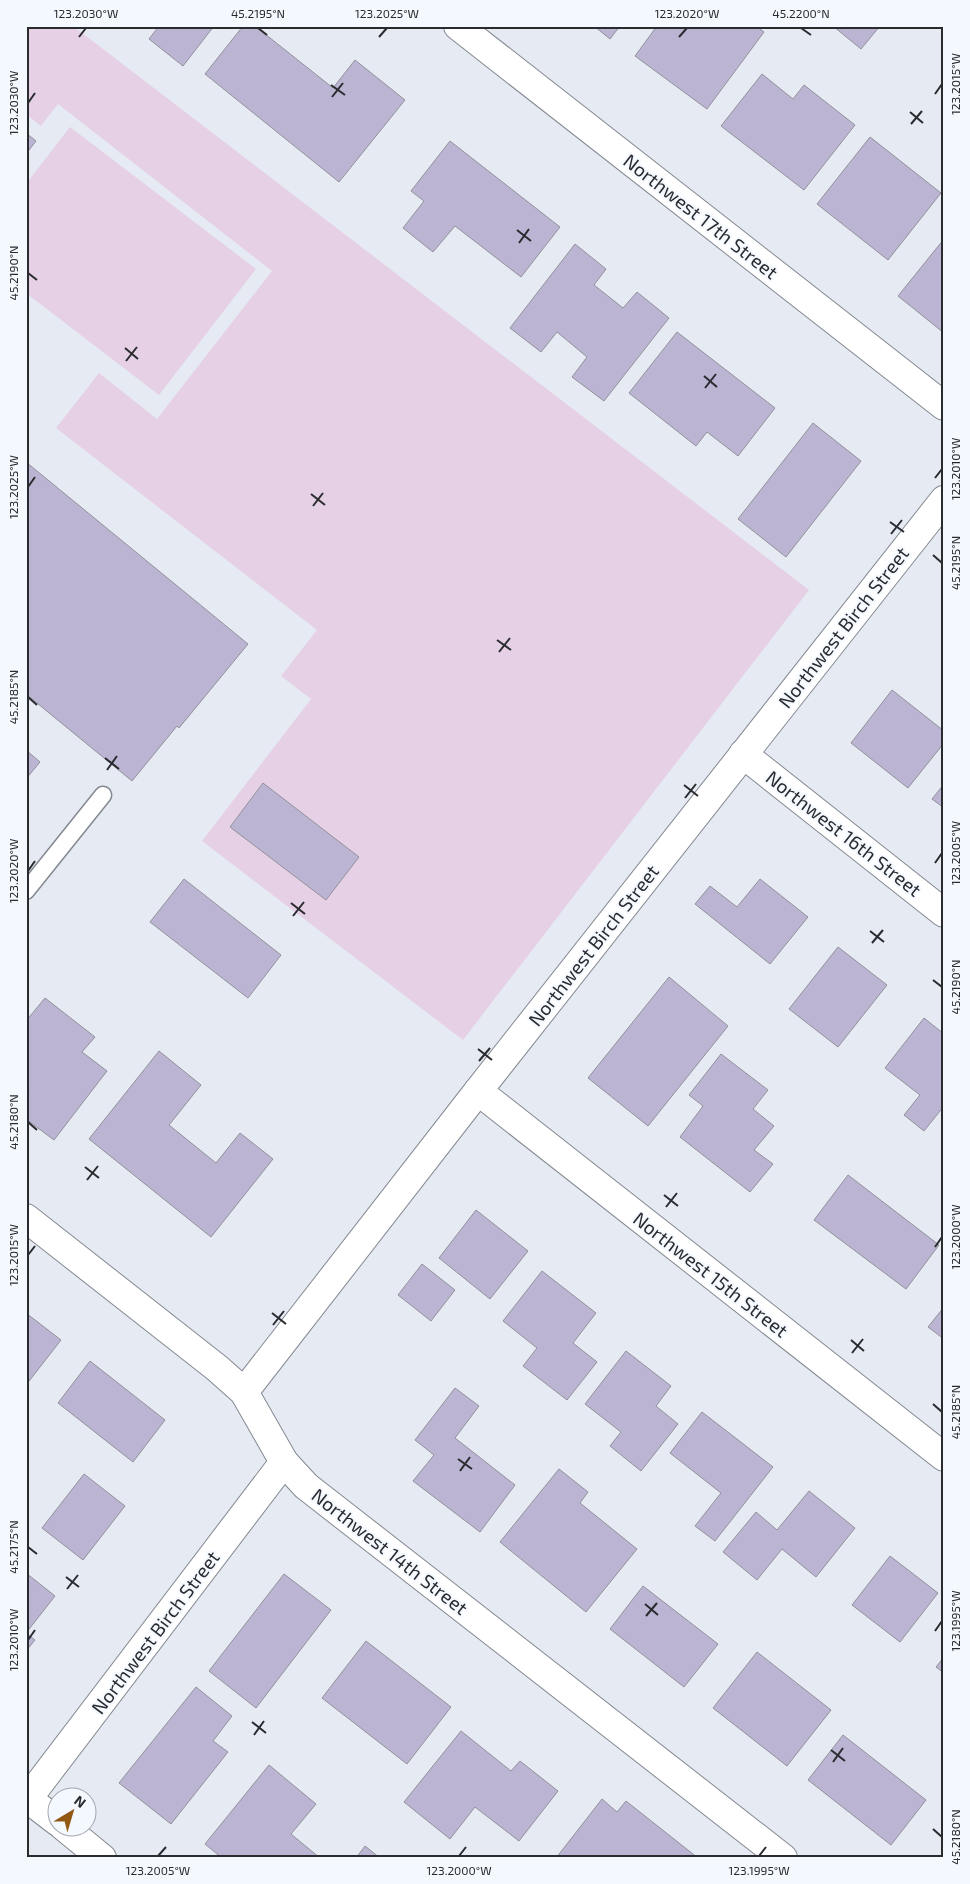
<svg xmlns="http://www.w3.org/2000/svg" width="970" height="1884" viewBox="0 0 970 1884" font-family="'Exo 2',sans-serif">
	<rect width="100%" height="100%" fill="#e5eaf3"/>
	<!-- green -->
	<g fill="#e6d0e5">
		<path d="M 26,26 L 73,26 L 809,590 L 463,1040 L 202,841 L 311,699 L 281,676 L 317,630 L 56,428 L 99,373 L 157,419 L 272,271 L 58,104 L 41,126 L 26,114 Z"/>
		<path d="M 70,127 L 256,269 L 159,395 L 26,293 L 26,184 Z"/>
	</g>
	<!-- building -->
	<g fill="#bbb5d3" stroke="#92919a">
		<path d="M 159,26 L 214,26 L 183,66 L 149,39 Z"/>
		<path d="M 243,26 L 255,26 L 333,88 L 355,60 L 405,100 L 339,182 L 205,74 Z"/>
		<path d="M 594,26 L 620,26 L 610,39 Z"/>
		<path d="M 657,26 L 756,26 L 764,32 L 707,109 L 635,56 Z"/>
		<path d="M 833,26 L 880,26 L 861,49 Z"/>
		<path d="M 762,74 L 793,99 L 804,85 L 855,125 L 804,190 L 721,126 Z"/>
		<path d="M 26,133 L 36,141 L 26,154 Z"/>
		<path d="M 870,137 L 941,193 L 888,260 L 817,204 Z"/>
		<path d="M 450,141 L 560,227 L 521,277 L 455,226 L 433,252 L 403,228 L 424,201 L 411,191 Z"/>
		<path d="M 944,239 L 944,333 L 898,296 Z"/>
		<path d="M 575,244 L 606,269 L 594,285 L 623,308 L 637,292 L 669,318 L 604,401 L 572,377 L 587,357 L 557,332 L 541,352 L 510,328 Z"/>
		<path d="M 677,332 L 775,408 L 738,456 L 707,432 L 696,446 L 629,393 Z"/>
		<path d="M 813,423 L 861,461 L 786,557 L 738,519 Z"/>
		<path d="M 26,462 L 248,644 L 179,728 L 177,726 L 132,781 L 26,694 Z"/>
		<path d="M 892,690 L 944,731 L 944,743 L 908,788 L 851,743 Z"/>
		<path d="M 26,750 L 40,762 L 26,779 Z"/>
		<path d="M 263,783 L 359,857 L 326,900 L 230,827 Z"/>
		<path d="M 944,784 L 944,808 L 932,799 Z"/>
		<path d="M 184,879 L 281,955 L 248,998 L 150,922 Z"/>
		<path d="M 760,879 L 808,917 L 770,964 L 695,904 L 710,886 L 737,907 Z"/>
		<path d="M 838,947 L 887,985 L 838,1047 L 789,1009 Z"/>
		<path d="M 669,977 L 728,1026 L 648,1126 L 588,1078 Z"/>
		<path d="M 45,998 L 95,1037 L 82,1052 L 107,1071 L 54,1140 L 26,1119 L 26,1100 L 29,1095 L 26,1093 L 26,1021 Z"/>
		<path d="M 924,1018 L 944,1034 L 944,1106 L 924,1131 L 904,1115 L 920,1095 L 885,1068 Z"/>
		<path d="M 159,1051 L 201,1085 L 169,1125 L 216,1163 L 240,1133 L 273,1159 L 211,1237 L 89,1139 Z"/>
		<path d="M 721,1054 L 768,1090 L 753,1109 L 774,1126 L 754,1150 L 773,1164 L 750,1192 L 680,1137 L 703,1106 L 689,1095 Z"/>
		<path d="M 848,1175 L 939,1245 L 906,1289 L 814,1220 Z"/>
		<path d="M 476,1210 L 528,1251 L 490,1299 L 439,1258 Z"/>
		<path d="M 422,1264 L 455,1290 L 431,1321 L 398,1295 Z"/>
		<path d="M 542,1271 L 596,1313 L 573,1343 L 597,1362 L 567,1400 L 523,1366 L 537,1348 L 503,1321 Z"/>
		<path d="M 944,1307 L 944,1339 L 928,1327 Z"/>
		<path d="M 26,1313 L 61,1340 L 26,1385 Z"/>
		<path d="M 626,1351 L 671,1386 L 656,1406 L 678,1424 L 641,1471 L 610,1446 L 621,1432 L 585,1404 Z"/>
		<path d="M 90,1361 L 165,1420 L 133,1462 L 58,1403 Z"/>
		<path d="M 455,1388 L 479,1406 L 455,1438 L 515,1485 L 480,1532 L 413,1481 L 434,1455 L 415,1440 Z"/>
		<path d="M 702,1412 L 773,1467 L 715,1541 L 695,1526 L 721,1493 L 670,1453 Z"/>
		<path d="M 559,1469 L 588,1492 L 580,1503 L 637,1549 L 586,1612 L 500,1542 Z"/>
		<path d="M 84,1474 L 125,1506 L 83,1560 L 42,1528 Z"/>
		<path d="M 809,1491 L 855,1528 L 816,1577 L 782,1549 L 757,1580 L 723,1552 L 756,1512 L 777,1530 Z"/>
		<path d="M 890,1556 L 938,1593 L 900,1642 L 852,1605 Z"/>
		<path d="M 26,1573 L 55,1596 L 26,1633 L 35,1640 L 26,1651 Z"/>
		<path d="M 284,1574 L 331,1610 L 256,1708 L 209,1671 Z"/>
		<path d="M 643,1586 L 718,1644 L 684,1687 L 610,1629 Z"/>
		<path d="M 366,1641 L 451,1707 L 407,1764 L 322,1698 Z"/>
		<path d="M 757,1652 L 831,1710 L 787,1766 L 713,1708 Z"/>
		<path d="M 944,1657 L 944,1673 L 936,1667 Z"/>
		<path d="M 196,1687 L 232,1716 L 213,1741 L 228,1752 L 171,1824 L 119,1783 Z"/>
		<path d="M 461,1731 L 511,1771 L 520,1761 L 558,1791 L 519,1841 L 475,1807 L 450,1839 L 404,1802 Z"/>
		<path d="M 843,1735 L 926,1800 L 891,1845 L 808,1780 Z"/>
		<path d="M 269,1765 L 316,1804 L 291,1834 L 320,1858 L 222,1858 L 205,1844 Z"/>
		<path d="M 602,1799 L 617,1812 L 626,1801 L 698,1858 L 556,1858 Z"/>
		<path d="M 365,1846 L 380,1858 L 356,1858 Z"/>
	</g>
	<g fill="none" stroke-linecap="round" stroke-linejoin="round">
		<!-- lane casing -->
		<g stroke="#848991" stroke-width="19">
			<path id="lane" d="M 26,891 L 103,795"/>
		</g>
		<!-- street casing -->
		<g stroke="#848991" stroke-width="30">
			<g id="street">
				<path d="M 458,26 L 944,406"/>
				<path d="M 743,754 L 944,913"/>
				<path d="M 478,1091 L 944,1457"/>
				<path d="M 26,1218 L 217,1368 L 244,1392 L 284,1462 L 306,1486 L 783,1858"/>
				<path d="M 244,1392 L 478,1091 L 944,500"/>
				<path d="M 28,1799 L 58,1822"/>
				<path d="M 26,1801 L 284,1462"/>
				<path d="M 63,1826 L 102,1858"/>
			</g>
		</g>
		<!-- lane -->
		<use href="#lane" stroke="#fff" stroke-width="16"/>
		<!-- street -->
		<use href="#street" stroke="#fff" stroke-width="28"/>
	</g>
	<!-- ticks -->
	<path fill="none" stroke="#292b2f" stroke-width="2" d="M 258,28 L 267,35M 801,28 L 811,35M 79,37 L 86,28M 379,37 L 387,28M 679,37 L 687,28M 331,85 L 345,95M 935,94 L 942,84M 332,97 L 343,83M 28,103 L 35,93M 910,112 L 923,123M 911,124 L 922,111M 517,230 L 531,241M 519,243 L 529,229M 28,273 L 37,280M 125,348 L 138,359M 126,361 L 137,347M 704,376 L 717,387M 705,388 L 716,374M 935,478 L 942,469M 28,487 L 35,477M 311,494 L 325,505M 313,506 L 323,493M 890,522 L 904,532M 891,534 L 902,520M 933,555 L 942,563M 497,640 L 511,650M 499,652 L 510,638M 28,697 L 37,705M 105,758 L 119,769M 107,770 L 117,756M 684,785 L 698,796M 685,798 L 696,784M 935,863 L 942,853M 28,871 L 35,861M 291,903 L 305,914M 293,916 L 304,902M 870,931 L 884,942M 872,943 L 883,930M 933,980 L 942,987M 478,1049 L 492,1060M 479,1061 L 490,1048M 28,1122 L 37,1130M 85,1167 L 99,1178M 87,1180 L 98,1166M 664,1195 L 678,1206M 666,1207 L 677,1193M 935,1247 L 942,1237M 28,1255 L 35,1246M 272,1313 L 286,1324M 273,1325 L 284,1311M 851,1340 L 864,1351M 852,1353 L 863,1339M 933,1404 L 942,1412M 458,1459 L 472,1469M 460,1471 L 470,1457M 28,1547 L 37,1554M 66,1577 L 79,1587M 67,1589 L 78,1575M 645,1604 L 658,1615M 646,1616 L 657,1603M 935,1631 L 942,1621M 28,1640 L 35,1630M 252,1722 L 266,1733M 254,1735 L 264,1721M 831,1750 L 845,1761M 833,1762 L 843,1748M 933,1829 L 942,1837M 158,1856 L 166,1847M 459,1856 L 466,1847M 759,1856 L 766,1847"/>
	<g text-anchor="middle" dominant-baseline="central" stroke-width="4" stroke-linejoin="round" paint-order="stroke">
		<!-- street labels -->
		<g font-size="19" fill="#292b2f" stroke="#f4f8ff">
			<text transform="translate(701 216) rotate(38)">Northwest 17th Street</text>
			<text transform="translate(843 627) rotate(-52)">Northwest Birch Street</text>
			<text transform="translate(844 833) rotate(38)">Northwest 16th Street</text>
			<text transform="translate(593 945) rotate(-52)">Northwest Birch Street</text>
			<text transform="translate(711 1274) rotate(38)">Northwest 15th Street</text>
			<text transform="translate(390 1551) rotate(38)">Northwest 14th Street</text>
			<text transform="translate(155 1632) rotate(-53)">Northwest Birch Street</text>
		</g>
	</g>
	<!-- border -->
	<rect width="970" height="1884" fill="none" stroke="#f4f8ff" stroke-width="55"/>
	<!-- north arrow -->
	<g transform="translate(72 1812) rotate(38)"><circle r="24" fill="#f4f8ff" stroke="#a3a6ac"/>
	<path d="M0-4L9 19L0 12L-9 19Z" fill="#925814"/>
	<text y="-8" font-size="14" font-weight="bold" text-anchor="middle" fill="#292b2f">N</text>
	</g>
	<rect x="28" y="28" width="914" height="1828" fill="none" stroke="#292b2f" stroke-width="2"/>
	<g font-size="12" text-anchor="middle" fill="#292b2f">
		<text x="86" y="18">123.2030°W</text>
		<text x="258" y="18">45.2195°N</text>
		<text x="387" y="18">123.2025°W</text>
		<text x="687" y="18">123.2020°W</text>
		<text x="801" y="18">45.2200°N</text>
		<text transform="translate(956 84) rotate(-90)" y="4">123.2015°W</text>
		<text transform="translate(14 103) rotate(-90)" y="4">123.2030°W</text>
		<text transform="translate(14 273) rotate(-90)" y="4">45.2190°N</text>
		<text transform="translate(956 469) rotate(-90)" y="4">123.2010°W</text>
		<text transform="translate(14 487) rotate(-90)" y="4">123.2025°W</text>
		<text transform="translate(956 563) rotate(-90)" y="4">45.2195°N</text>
		<text transform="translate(14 697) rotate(-90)" y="4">45.2185°N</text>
		<text transform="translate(956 853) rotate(-90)" y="4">123.2005°W</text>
		<text transform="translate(14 871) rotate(-90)" y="4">123.2020°W</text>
		<text transform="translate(956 987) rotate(-90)" y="4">45.2190°N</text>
		<text transform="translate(14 1122) rotate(-90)" y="4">45.2180°N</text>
		<text transform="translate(956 1237) rotate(-90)" y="4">123.2000°W</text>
		<text transform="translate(14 1255) rotate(-90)" y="4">123.2015°W</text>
		<text transform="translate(956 1412) rotate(-90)" y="4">45.2185°N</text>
		<text transform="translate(14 1547) rotate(-90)" y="4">45.2175°N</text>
		<text transform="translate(956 1621) rotate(-90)" y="4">123.1995°W</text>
		<text transform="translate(14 1640) rotate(-90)" y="4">123.2010°W</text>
		<text transform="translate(956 1837) rotate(-90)" y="4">45.2180°N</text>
		<text x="158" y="1875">123.2005°W</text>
		<text x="459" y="1875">123.2000°W</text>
		<text x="759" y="1875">123.1995°W</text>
	</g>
</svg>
